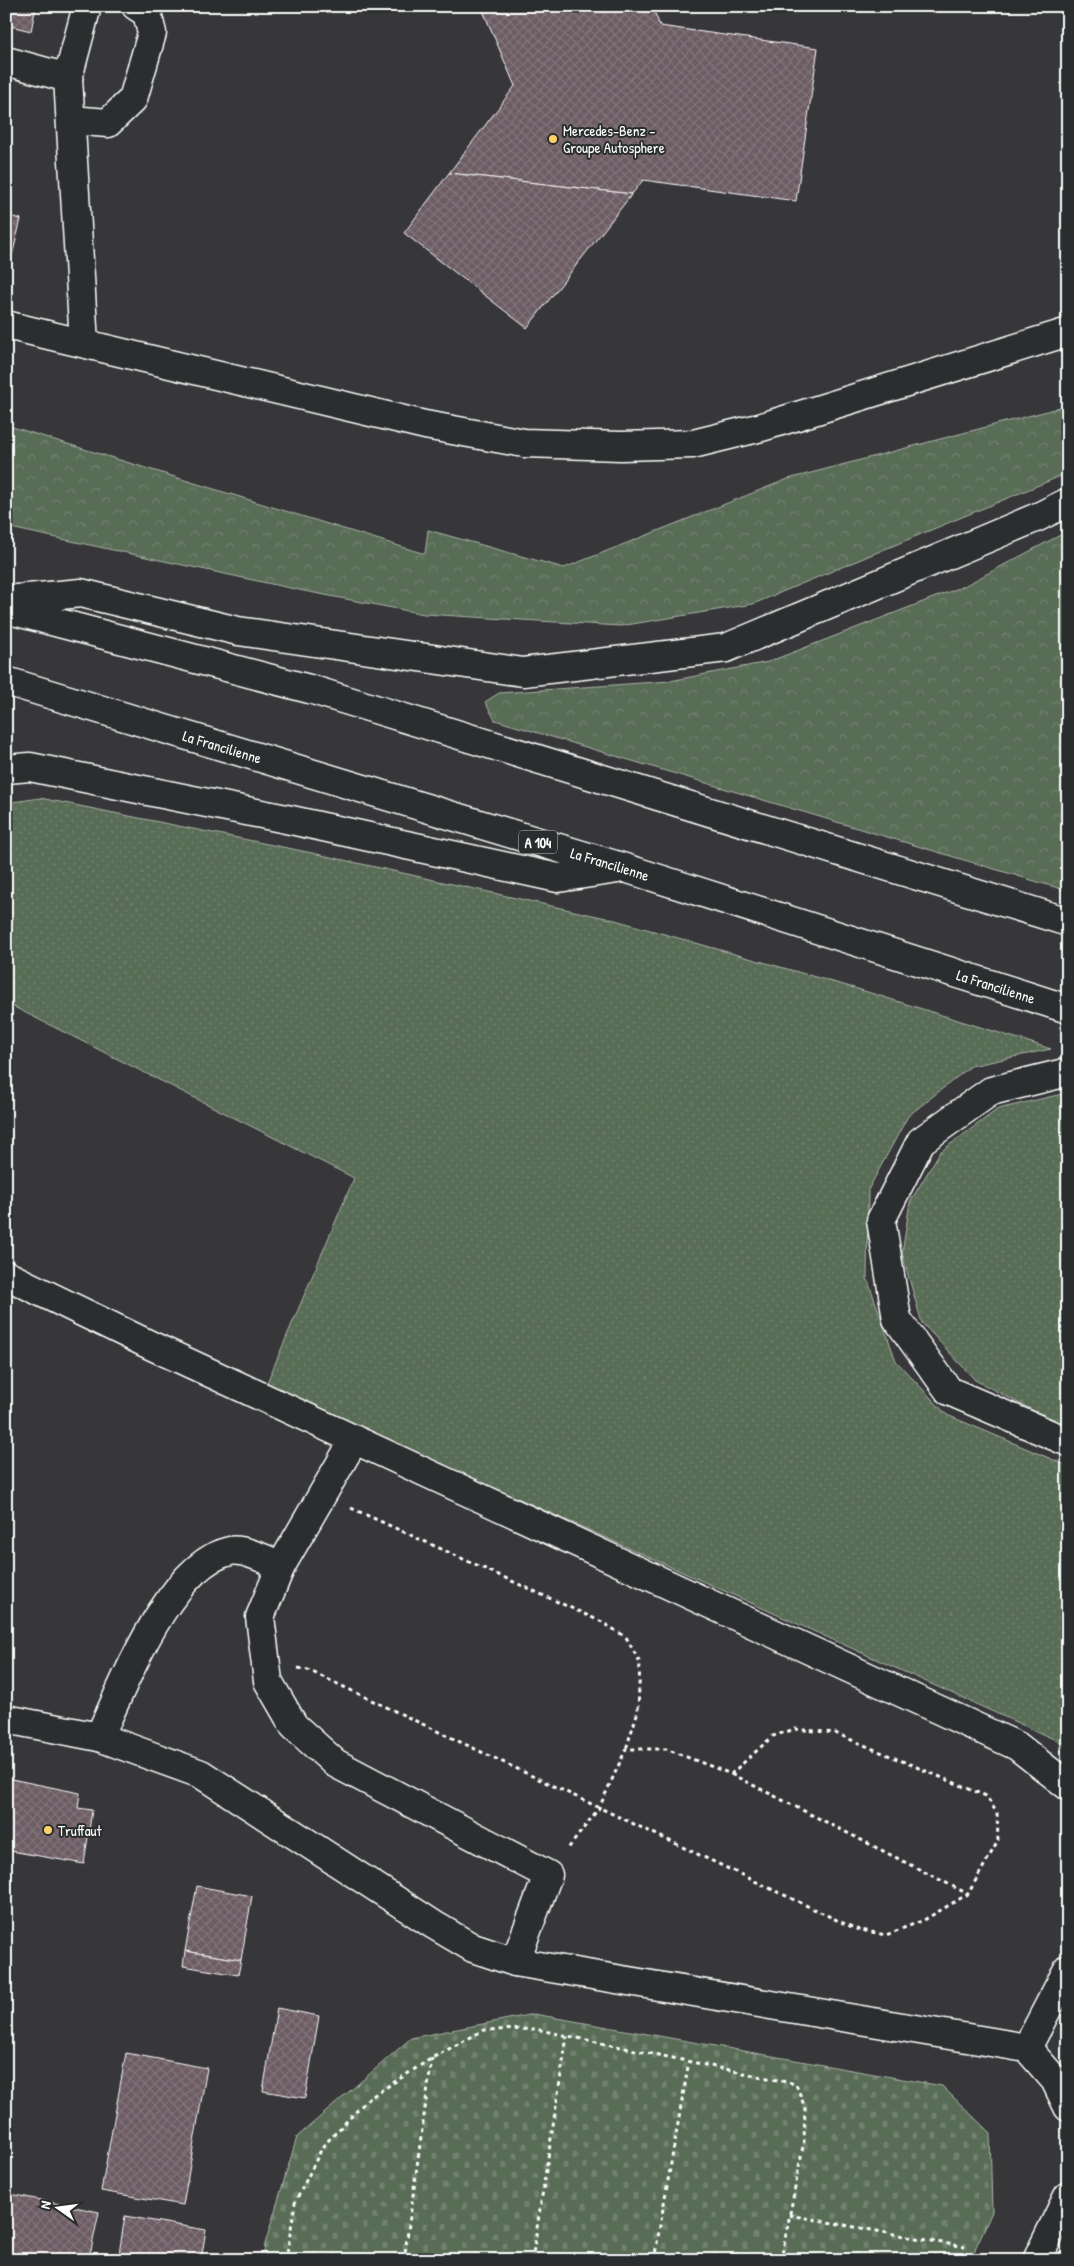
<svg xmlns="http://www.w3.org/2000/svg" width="1074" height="2266" viewBox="0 0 1074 2266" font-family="'Patrick Hand',sans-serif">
	<defs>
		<pattern id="grass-dots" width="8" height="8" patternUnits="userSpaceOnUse" patternTransform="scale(1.25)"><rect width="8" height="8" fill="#596c57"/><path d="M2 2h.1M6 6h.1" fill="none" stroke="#728270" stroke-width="1.8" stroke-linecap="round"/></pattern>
		<pattern id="forest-crowns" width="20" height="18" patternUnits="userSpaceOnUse" patternTransform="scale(1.25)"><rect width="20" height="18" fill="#596c57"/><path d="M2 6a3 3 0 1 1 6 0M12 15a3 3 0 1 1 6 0" fill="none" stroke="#728270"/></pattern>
		<pattern id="cemetery-stones" width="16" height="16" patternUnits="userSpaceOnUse" patternTransform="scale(1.25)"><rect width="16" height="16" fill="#596c57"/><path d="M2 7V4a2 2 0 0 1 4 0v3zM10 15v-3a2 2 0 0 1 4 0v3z" fill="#728270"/></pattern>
		<pattern id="building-cross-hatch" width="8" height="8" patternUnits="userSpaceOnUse" patternTransform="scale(1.25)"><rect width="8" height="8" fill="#6c5b63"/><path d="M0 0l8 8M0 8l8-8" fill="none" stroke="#82747a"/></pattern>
	</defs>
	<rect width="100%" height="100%" fill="#373639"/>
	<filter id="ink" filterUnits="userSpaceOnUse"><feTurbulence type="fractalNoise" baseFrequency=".02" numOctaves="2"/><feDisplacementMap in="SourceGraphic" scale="10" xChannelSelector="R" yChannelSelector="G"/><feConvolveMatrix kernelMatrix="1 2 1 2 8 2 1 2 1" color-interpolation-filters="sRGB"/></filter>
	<g filter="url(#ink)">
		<!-- grass -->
		<g fill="url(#grass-dots)" stroke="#acb6ab">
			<path d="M 40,798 L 312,853 L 615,920 L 861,990 L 1051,1049 L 971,1066 L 908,1116 L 868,1190 L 867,1278 L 896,1361 L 947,1415 L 1068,1466 L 1068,1751 L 1058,1741 L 266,1385 L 354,1178 L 6,1003 L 6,803 Z"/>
			<path d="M 1062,1094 L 1068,1094 L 1068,1425 L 1032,1410 L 975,1380 L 922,1323 L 902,1254 L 910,1202 L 940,1152 L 998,1109 Z"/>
		</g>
		<!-- forest -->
		<g fill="url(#forest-crowns)" stroke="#acb6ab">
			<path d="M 1068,404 L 1068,473 L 753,604 L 620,626 L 424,614 L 304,591 L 6,527 L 6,425 L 425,554 L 428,530 L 564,568 L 788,479 L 1051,410 Z"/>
			<path d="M 1068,531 L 1068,891 L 495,720 L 485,702 L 499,693 L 670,681 L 768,662 L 964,586 Z"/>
		</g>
		<!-- cemetery -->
		<path fill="url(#cemetery-stones)" stroke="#acb6ab" d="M 534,2014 L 942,2086 L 990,2133 L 992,2212 L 970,2260 L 263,2260 L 265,2244 L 297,2137 L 411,2038 Z"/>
		<!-- building -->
		<g fill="url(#building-cross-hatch)" stroke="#fff">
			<path d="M 6,6 L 36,6 L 31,31 L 6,25 Z"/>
			<path d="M 481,6 L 652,6 L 660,26 L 818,48 L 796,201 L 643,180 L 632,194 L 449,173 L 515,86 Z"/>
			<path d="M 449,173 L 632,194 L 527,328 L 404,233 Z"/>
			<path d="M 6,215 L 21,219 L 12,256 L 6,255 Z"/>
			<path d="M 6,1778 L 80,1793 L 78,1808 L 92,1810 L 84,1864 L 6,1850 Z"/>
			<path d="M 197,1886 L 252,1896 L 241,1960 L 185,1951 Z"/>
			<path d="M 185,1951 L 241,1960 L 238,1975 L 183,1966 Z"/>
			<path d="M 277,2008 L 319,2016 L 305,2098 L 263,2091 Z"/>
			<path d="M 126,2053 L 207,2068 L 183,2205 L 101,2191 Z"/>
			<path d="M 6,2193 L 99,2212 L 89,2260 L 6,2260 Z"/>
			<path d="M 125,2216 L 206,2230 L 201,2260 L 118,2260 Z"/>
		</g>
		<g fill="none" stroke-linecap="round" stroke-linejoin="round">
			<!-- minor casing -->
			<g stroke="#fff" stroke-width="31">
				<g id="minor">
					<path d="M 6,61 L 68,78 L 84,343"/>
					<path d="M 68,78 L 87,6"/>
					<path d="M 71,120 L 108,123 L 133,99 L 152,33 L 147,13 L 136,6"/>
					<path d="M 6,325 L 425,425 L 524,443 L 621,446 L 693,444 L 762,427 L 1068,332"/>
					<path d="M 1068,1072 L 991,1091 L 921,1141 L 881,1220 L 897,1319 L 949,1391 L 1068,1442"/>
					<path d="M 6,1275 L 150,1345 L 1017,1746 L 1068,1786"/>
					<path d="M 281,1566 L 354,1440"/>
					<path d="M 6,1719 L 99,1737 L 201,1774 L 434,1925 L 473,1948 L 515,1962 L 1027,2048 L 1055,2080 L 1068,2107"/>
					<path d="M 99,1737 C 124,1685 169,1564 230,1551 C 242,1548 270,1561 281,1566 L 260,1617 L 268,1681 L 294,1726 L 335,1763 L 548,1875 L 515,1962"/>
					<path d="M 1027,2048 L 1068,1969"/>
				</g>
			</g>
			<!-- major casing -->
			<g stroke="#fff" stroke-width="31">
				<path id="major" d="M 1037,2260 L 1068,2196"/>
			</g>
			<!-- highway casing -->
			<g stroke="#fff" stroke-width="31">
				<g id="highway">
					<path d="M 6,600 L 81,593 L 238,631 L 523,672 L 726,648 L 1040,516 L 1068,502"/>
					<path d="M 6,609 L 313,690 L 1068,922"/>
					<path id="s1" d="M 6,681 L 625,868 L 1068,1009"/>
					<path d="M 6,769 L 30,767 L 291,820 L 558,878 L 618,869"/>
				</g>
			</g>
			<!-- path -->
			<g stroke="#fff" stroke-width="3" stroke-dasharray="4 4" stroke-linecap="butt">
				<path d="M 351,1508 L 602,1622 L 626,1637 L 640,1663 L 638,1711 L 626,1749"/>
				<path d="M 298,1668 L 308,1670 L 856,1929 L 886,1935 L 924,1920 L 968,1894 L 998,1841 L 997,1813 L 986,1796 L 835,1733 L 795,1729 L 773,1736 L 731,1774 L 666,1749 L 626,1749 L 599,1808 L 567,1850"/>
				<path d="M 731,1774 L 968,1894"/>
				<path d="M 789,2215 L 965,2247"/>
				<path d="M 286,2260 L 295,2203 L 323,2146 L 368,2099 L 432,2058 L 484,2030 L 535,2029 L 796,2084 L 805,2108 L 804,2141 L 781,2260"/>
				<path d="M 404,2260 L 432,2058"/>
				<path d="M 532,2260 L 567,2036"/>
				<path d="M 654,2260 L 689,2061"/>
			</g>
			<!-- minor -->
			<use href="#minor" stroke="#2a2d2e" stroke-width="28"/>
			<!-- major -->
			<use href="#major" stroke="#2a2d2e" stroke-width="28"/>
			<!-- highway -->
			<use href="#highway" stroke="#2a2d2e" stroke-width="28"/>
		</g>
	</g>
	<!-- markers -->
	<g fill="#ffd166" stroke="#2a2d2e" stroke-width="2">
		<circle cx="553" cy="139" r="5"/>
		<circle cx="48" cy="1830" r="5"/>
	</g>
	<g text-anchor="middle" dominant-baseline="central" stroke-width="4" stroke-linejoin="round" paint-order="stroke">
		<!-- shield labels -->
		<rect fill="#2a2d2e" stroke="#bfc0c0" stroke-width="1" x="519" y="830.5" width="38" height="23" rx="4"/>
		<g font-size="14" font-weight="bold" fill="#fff">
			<text x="538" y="842">A 104</text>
		</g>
		<!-- poi labels -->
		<g font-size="15" fill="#fff" stroke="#2a2d2e" text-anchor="start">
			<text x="563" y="130">Mercedes-Benz -<tspan x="563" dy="17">Groupe Autosphere</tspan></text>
			<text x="58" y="1830">Truffaut</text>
		</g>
		<!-- street labels -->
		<g font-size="15" fill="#fff" stroke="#2a2d2e">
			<text stroke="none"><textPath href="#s1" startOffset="226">La Francilienne</textPath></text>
			<text stroke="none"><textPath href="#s1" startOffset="631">La Francilienne</textPath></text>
			<text stroke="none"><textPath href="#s1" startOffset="1036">La Francilienne</textPath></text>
		</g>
	</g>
	<!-- margin -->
	<rect width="1074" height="2266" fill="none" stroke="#2a2d2e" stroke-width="25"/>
	<rect x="12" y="12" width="1049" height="2241" fill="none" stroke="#fff" stroke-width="2" filter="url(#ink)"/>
	<!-- north arrow -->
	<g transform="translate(58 2208) rotate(284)" stroke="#2a2d2e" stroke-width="4" paint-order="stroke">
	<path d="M0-4L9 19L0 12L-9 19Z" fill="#ffffff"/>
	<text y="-8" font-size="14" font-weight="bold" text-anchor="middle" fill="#ffffff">N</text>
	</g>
</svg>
